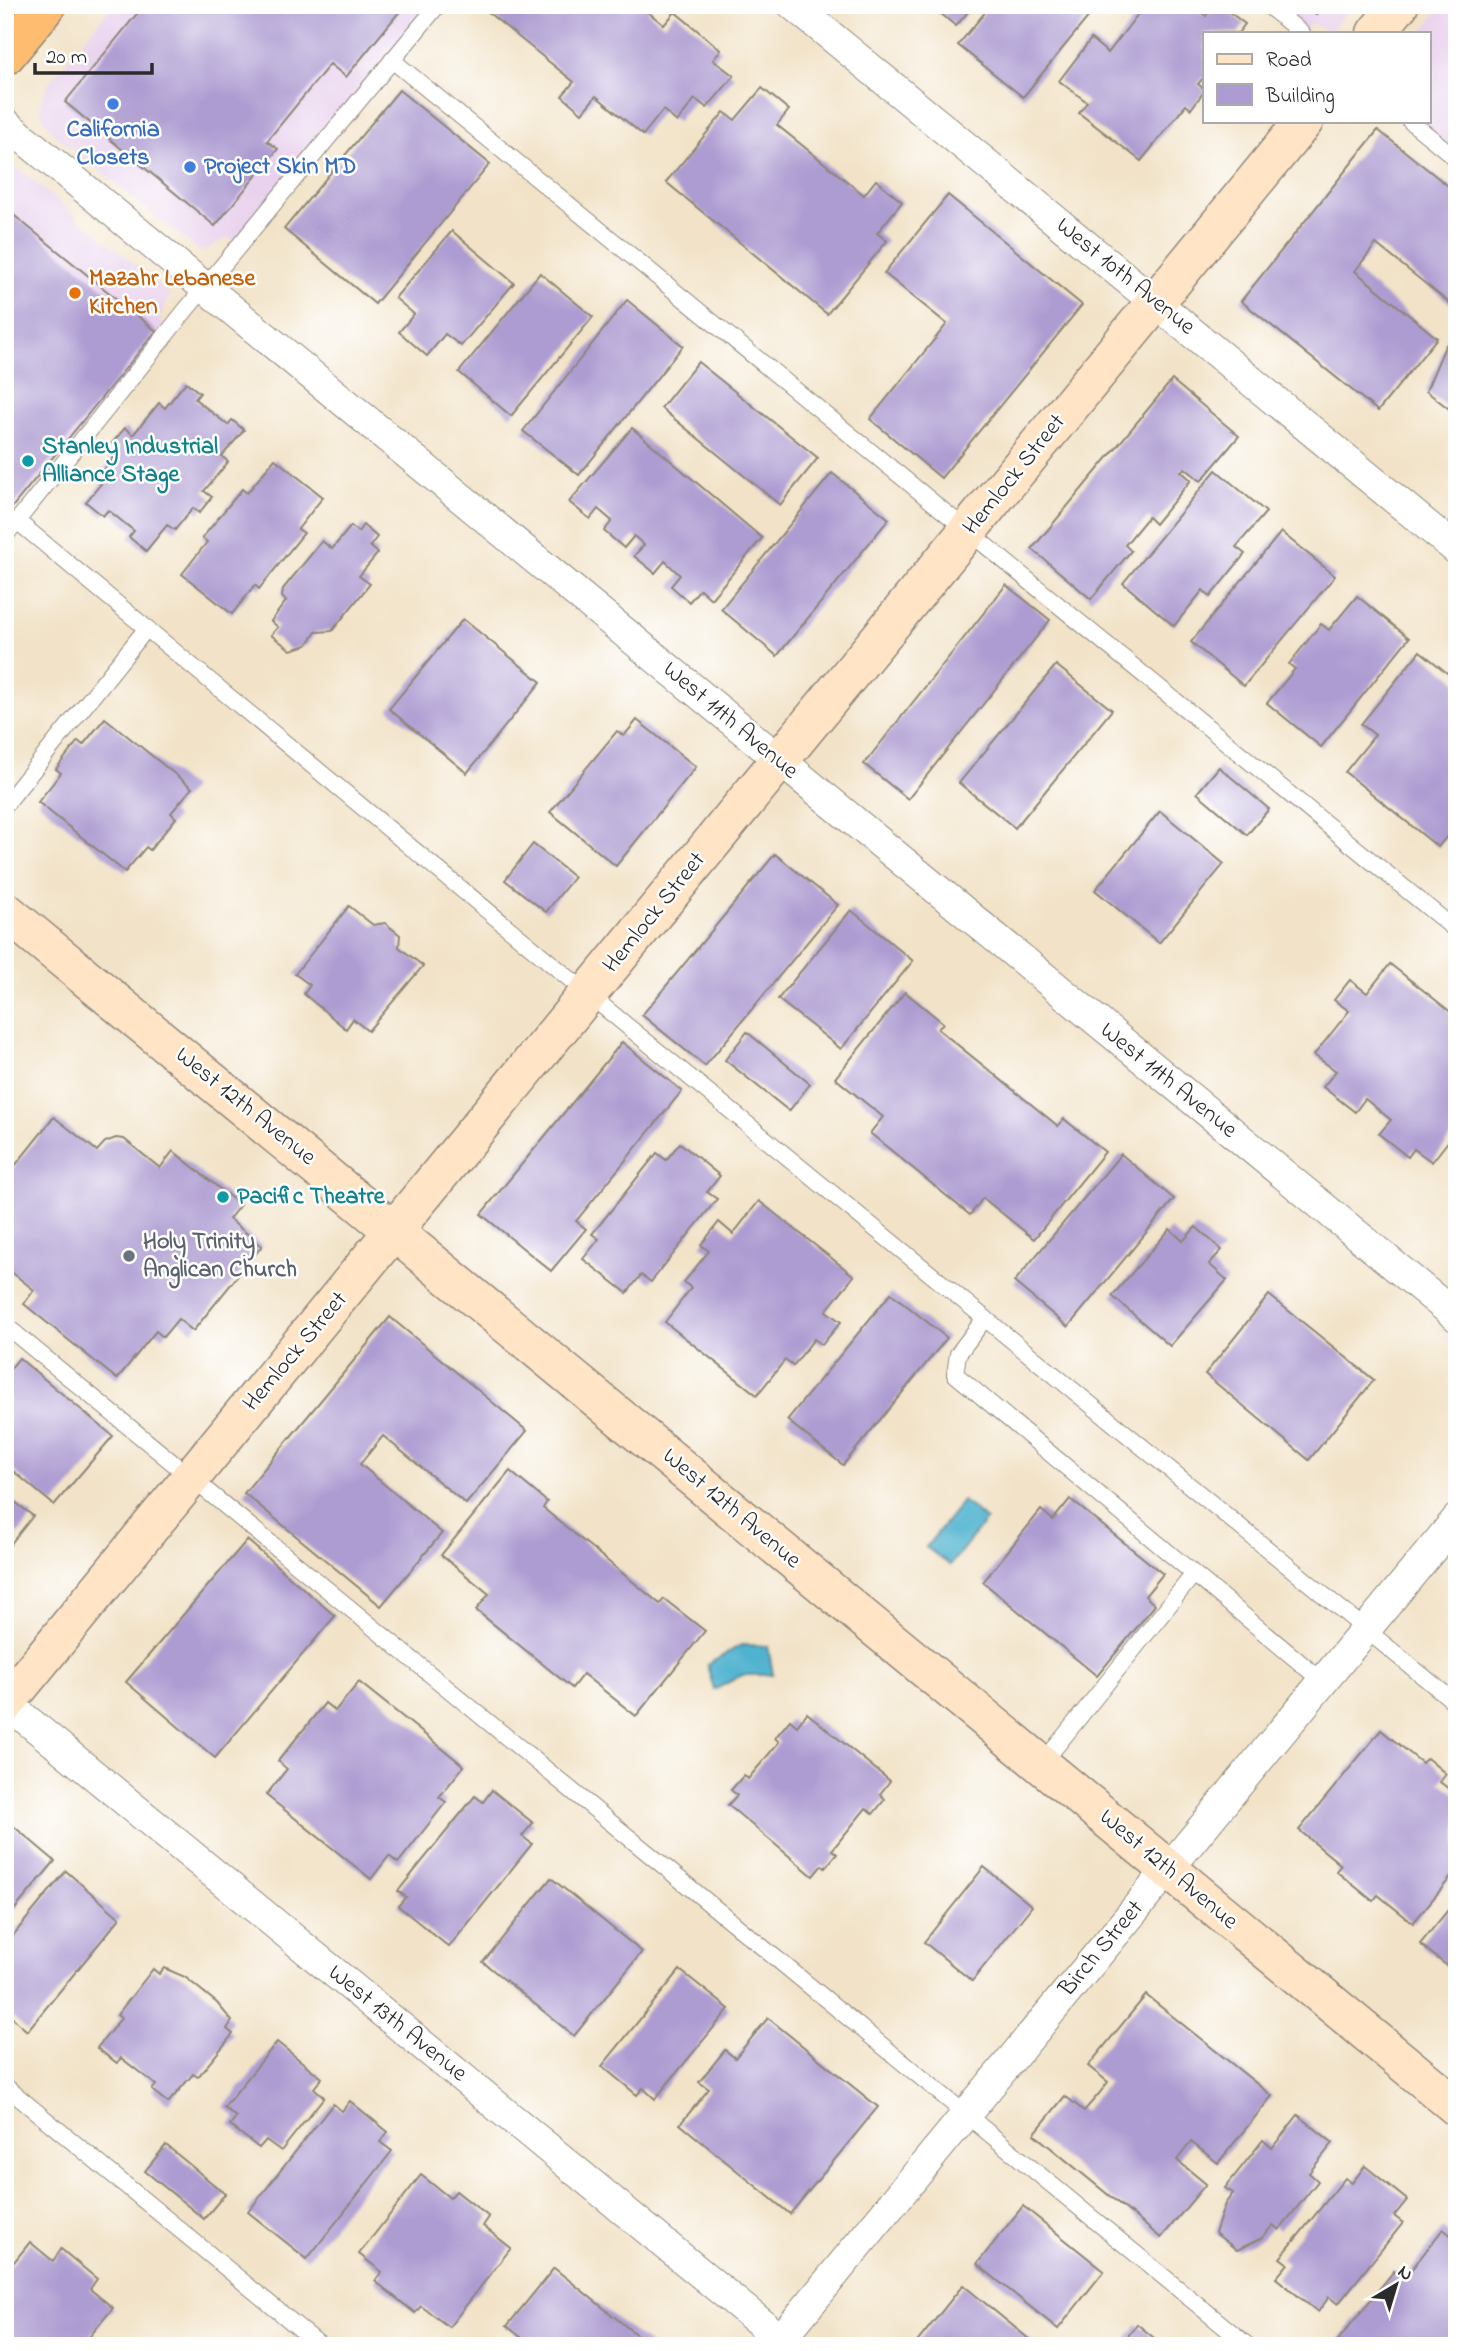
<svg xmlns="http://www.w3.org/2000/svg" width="1462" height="2351" viewBox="0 0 1462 2351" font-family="'Indie Flower',sans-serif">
	<rect width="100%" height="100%" fill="#fff"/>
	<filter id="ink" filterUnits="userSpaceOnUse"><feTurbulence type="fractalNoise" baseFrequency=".0143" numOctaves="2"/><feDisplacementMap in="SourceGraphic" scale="14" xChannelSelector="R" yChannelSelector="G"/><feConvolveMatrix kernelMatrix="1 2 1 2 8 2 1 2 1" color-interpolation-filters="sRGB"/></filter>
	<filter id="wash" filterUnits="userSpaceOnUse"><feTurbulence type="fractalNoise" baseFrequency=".00686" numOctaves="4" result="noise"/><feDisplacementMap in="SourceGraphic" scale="28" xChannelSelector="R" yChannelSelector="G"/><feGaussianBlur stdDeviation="1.57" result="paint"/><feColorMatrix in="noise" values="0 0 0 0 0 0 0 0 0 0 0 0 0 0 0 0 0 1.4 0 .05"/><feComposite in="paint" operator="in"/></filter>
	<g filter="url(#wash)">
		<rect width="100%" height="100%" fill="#f2e3c8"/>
		<!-- built -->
		<g fill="#e9d2ed">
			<path d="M 112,5 L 438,5 L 241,245 L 228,237 L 203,252 L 198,250 L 53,133 L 43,118 L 40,105 L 48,84 Z"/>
			<path d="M 1267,5 L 1352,5 L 1332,29 L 1328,31 L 1311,23 L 1303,33 Z"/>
			<path d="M 1443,5 L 1457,5 L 1457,159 L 1410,121 L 1429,121 L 1429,33 L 1421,33 Z"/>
			<path d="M 5,163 L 25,174 L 170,294 L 159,320 L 170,330 L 5,520 Z"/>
		</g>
		<!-- water -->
		<g fill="#50b2cf" stroke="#3e6e7d" stroke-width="2">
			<path d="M 963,1501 L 986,1520 L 950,1565 L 926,1547 Z"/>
			<path d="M 741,1645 L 768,1646 L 773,1675 L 742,1675 L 714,1690 L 707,1665 Z"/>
		</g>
		<g id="blocks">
			<!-- building -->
			<g fill="#ad9cd1">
				<path d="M 144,5 L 405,5 L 346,77 L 330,64 L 267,141 L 278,149 L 215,226 L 65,102 Z"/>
				<path d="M 495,5 L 653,5 L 648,12 L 664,25 L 675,12 L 721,50 L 713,60 L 734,76 L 707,108 L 695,99 L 677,122 L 663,110 L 643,135 L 596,96 L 582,113 L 562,96 L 574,82 L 489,13 Z"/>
				<path d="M 930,5 L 974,5 L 956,26 Z"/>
				<path d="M 991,5 L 1098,5 L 1023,97 L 958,45 Z"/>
				<path d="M 1145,5 L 1192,5 L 1206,16 L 1214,5 L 1220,5 L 1245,24 L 1238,33 L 1205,33 L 1205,76 L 1198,84 L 1205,90 L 1191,109 L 1186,105 L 1141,161 L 1079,113 L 1087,102 L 1059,81 L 1091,39 L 1108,53 Z"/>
				<path d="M 1305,5 L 1323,5 L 1316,14 Z"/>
				<path d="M 762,88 L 789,110 L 777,125 L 864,195 L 876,180 L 902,202 L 877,233 L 887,241 L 827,314 L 666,182 L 724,112 L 735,120 Z"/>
				<path d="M 399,90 L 490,164 L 375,304 L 284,229 Z"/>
				<path d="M 1378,130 L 1457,193 L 1457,309 L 1376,244 L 1355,271 L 1437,338 L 1378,411 L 1241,301 Z"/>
				<path d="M 948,195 L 1082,305 L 941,478 L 870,419 L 947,324 L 884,273 Z"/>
				<path d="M 5,208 L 156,331 L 5,516 Z"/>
				<path d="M 452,231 L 514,283 L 461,346 L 445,334 L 427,356 L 399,332 L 414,314 L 395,298 Z"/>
				<path d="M 540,273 L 593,317 L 511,416 L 459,372 Z"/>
				<path d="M 627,300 L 683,346 L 579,475 L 523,431 Z"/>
				<path d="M 1457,331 L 1457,415 L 1426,391 L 1445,346 Z"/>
				<path d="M 698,362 L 818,458 L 780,505 L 661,408 Z"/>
				<path d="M 1172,380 L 1239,436 L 1201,481 L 1185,468 L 1181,471 L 1191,480 L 1155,524 L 1148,517 L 1125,545 L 1131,551 L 1091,599 L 1032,549 Z"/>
				<path d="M 186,382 L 200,393 L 195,399 L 228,425 L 232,420 L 244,430 L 222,456 L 228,462 L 204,491 L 212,497 L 199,513 L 193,508 L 175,530 L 167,525 L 146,551 L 129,537 L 134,531 L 108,510 L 103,516 L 86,502 L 108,475 L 103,471 L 120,449 L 112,443 L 125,428 L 133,435 L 159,403 L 165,408 Z"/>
				<path d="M 632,428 L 762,538 L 711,599 L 700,589 L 689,602 L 671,586 L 680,575 L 665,561 L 655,573 L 634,556 L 644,545 L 634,536 L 624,548 L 604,531 L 612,521 L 598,509 L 590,519 L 569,502 Z"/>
				<path d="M 275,459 L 323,497 L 298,529 L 304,533 L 259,589 L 255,585 L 232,614 L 182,574 L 207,542 L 202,538 L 242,489 L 247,493 Z"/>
				<path d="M 1216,470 L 1266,512 L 1236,547 L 1245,554 L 1210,597 L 1203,590 L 1174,626 L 1123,583 Z"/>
				<path d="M 832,473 L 889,519 L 777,656 L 721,609 Z"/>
				<path d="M 363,525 L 377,537 L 370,546 L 378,553 L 359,576 L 370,584 L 332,631 L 316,632 L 307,645 L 291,650 L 271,635 L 278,627 L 271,621 L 286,601 L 282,597 L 283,589 L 322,541 L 332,549 L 351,526 L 358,532 Z"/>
				<path d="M 1281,532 L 1335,576 L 1244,686 L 1191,642 Z"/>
				<path d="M 1006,585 L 1050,620 L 908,799 L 864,764 Z"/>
				<path d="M 1357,596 L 1409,638 L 1321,747 L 1267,703 L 1295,669 L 1289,664 L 1321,624 L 1329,630 Z"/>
				<path d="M 463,619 L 541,682 L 467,773 L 389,709 Z"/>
				<path d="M 1420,651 L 1457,681 L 1457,824 L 1438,847 L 1345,772 L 1375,735 L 1361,724 Z"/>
				<path d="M 1056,665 L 1112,710 L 1015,828 L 959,783 Z"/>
				<path d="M 105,718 L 192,788 L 171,813 L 176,818 L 150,850 L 146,847 L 125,872 L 38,802 L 61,773 L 56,769 L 78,741 L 83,745 Z"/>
				<path d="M 637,720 L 696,767 L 616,866 L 550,812 L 617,731 L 624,736 Z"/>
				<path d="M 1219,767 L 1269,809 L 1247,835 L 1197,793 Z"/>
				<path d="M 1160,811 L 1224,864 L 1159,943 L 1095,890 Z"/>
				<path d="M 533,844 L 574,877 L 546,912 L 505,880 Z"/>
				<path d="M 775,854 L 838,905 L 705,1066 L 642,1015 Z"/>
				<path d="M 349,906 L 373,925 L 385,923 L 400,935 L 399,947 L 423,966 L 368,1031 L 353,1019 L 346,1029 L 304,994 L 310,985 L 295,974 Z"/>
				<path d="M 851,910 L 913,961 L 841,1049 L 778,999 Z"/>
				<path d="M 1390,964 L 1457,1017 L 1457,1130 L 1432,1162 L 1414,1149 L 1408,1157 L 1379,1134 L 1391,1120 L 1365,1099 L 1355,1112 L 1323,1087 L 1336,1071 L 1314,1055 L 1349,1011 L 1334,1000 L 1350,980 L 1367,993 Z"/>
				<path d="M 905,992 L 943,1023 L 938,1029 L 1058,1126 L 1064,1119 L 1105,1152 L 1034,1239 L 983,1198 L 970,1215 L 870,1133 L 883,1117 L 835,1078 Z"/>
				<path d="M 747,1032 L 810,1084 L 789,1111 L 725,1060 Z"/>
				<path d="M 622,1042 L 682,1091 L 576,1221 L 586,1229 L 551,1271 L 481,1214 Z"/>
				<path d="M 54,1117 L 97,1151 L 105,1142 L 116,1138 L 124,1139 L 160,1168 L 173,1151 L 240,1205 L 229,1219 L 262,1246 L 193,1331 L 178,1319 L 163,1337 L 156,1331 L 117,1379 L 24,1304 L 34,1290 L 5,1267 L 5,1178 Z"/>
				<path d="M 680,1143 L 720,1176 L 707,1192 L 717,1199 L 651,1282 L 641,1275 L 627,1293 L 583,1259 L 599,1239 L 592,1234 L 657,1153 L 666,1160 Z"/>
				<path d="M 1121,1154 L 1174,1199 L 1068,1327 L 1014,1282 Z"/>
				<path d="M 759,1201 L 854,1276 L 826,1311 L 841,1322 L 822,1345 L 814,1339 L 793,1366 L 785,1360 L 757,1395 L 665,1322 L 691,1288 L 684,1282 L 709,1251 L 701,1245 L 719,1222 L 733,1234 Z"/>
				<path d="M 1196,1227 L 1222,1250 L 1209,1264 L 1227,1280 L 1170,1346 L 1112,1296 L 1170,1229 L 1183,1241 Z"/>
				<path d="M 891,1293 L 947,1338 L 843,1465 L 787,1420 Z"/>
				<path d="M 1269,1295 L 1374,1380 L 1309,1460 L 1205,1374 Z"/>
				<path d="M 390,1317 L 527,1431 L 466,1504 L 383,1436 L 360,1464 L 442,1533 L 381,1606 L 244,1493 Z"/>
				<path d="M 19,1358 L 113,1436 L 54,1505 L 5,1464 L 5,1375 Z"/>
				<path d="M 510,1471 L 547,1502 L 543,1508 L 660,1604 L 664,1599 L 705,1631 L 636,1716 L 583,1674 L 572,1688 L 476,1610 L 489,1594 L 441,1555 Z"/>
				<path d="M 5,1494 L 33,1516 L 5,1551 Z"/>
				<path d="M 1070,1499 L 1163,1574 L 1145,1596 L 1155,1605 L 1097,1676 L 983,1582 L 1041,1510 L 1053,1520 Z"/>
				<path d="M 247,1540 L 335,1616 L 215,1758 L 126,1682 Z"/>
				<path d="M 359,1682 L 464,1766 L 439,1797 L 446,1802 L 398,1863 L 389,1856 L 371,1879 L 266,1795 L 287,1769 L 278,1761 L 325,1703 L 335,1711 Z"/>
				<path d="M 807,1713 L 890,1781 L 880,1794 L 885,1799 L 873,1814 L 866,1808 L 832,1850 L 837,1854 L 825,1868 L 822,1865 L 813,1876 L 728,1805 L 737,1795 L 731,1790 L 744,1775 L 748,1779 L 779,1742 L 775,1738 L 790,1720 L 797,1726 Z"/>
				<path d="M 1381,1730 L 1422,1763 L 1427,1758 L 1446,1774 L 1440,1782 L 1457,1795 L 1457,1870 L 1413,1923 L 1378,1895 L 1373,1901 L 1336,1871 L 1341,1865 L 1299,1830 Z"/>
				<path d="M 492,1790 L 533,1823 L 522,1836 L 532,1844 L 449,1947 L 398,1906 L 406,1897 L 398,1891 L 475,1796 L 483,1802 Z"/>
				<path d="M 5,1819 L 55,1861 L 5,1921 Z"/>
				<path d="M 984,1867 L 1032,1906 L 972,1981 L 924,1942 Z"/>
				<path d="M 66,1871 L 120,1918 L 27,2031 L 5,2011 L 5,1945 Z"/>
				<path d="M 551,1878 L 642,1952 L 574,2036 L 483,1962 Z"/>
				<path d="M 1457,1899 L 1457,1974 L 1420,1944 Z"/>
				<path d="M 164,1968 L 185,1977 L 217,2003 L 232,2021 L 227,2029 L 233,2034 L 198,2077 L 193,2074 L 168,2103 L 152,2090 L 156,2085 L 121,2058 L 117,2063 L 97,2048 L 121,2018 L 117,2015 L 153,1969 L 159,1974 Z"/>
				<path d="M 680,1970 L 729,2009 L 655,2099 L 643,2088 L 637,2095 L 602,2066 Z"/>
				<path d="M 1146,1995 L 1272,2096 L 1218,2163 L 1191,2142 L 1177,2160 L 1206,2184 L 1161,2238 L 1034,2134 L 1065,2096 L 1084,2111 L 1098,2095 L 1108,2082 L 1088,2066 Z"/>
				<path d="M 768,2018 L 878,2107 L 790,2214 L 680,2124 L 709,2089 L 699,2082 L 725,2050 L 735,2058 Z"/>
				<path d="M 277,2042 L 322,2078 L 314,2088 L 324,2097 L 281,2151 L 266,2140 L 259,2148 L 230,2125 L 236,2117 L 224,2107 Z"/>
				<path d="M 350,2101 L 388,2132 L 380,2142 L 392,2151 L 307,2259 L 248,2212 L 333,2104 L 342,2111 Z"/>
				<path d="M 1298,2115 L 1333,2143 L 1309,2173 L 1318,2181 L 1279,2230 L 1273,2225 L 1262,2238 L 1237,2250 L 1215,2233 L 1225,2204 L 1233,2193 L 1225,2188 L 1263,2140 L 1272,2148 Z"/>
				<path d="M 166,2145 L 225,2194 L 204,2219 L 145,2171 Z"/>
				<path d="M 1365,2166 L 1407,2200 L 1394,2216 L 1403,2223 L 1338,2304 L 1329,2297 L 1318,2312 L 1276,2278 L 1288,2264 L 1280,2258 L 1345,2178 L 1352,2183 Z"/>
				<path d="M 421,2175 L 450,2198 L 456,2191 L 489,2217 L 483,2226 L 511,2248 L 449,2327 L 421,2306 L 415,2313 L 375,2281 L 382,2272 L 359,2254 Z"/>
				<path d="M 1023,2206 L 1104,2271 L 1058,2329 L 977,2264 Z"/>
				<path d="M 1443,2229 L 1457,2240 L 1457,2346 L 1345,2346 L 1338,2340 L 1394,2271 L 1404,2279 Z"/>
				<path d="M 30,2242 L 53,2261 L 61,2249 L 97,2279 L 90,2289 L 113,2308 L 82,2346 L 5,2346 L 5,2273 Z"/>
				<path d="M 554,2268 L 633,2332 L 651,2346 L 532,2346 L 507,2326 Z"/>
				<path d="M 963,2285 L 1035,2344 L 1034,2346 L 914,2346 Z"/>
				<path d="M 1137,2324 L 1164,2346 L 1111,2346 L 1117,2339 L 1122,2344 Z"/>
			</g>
		</g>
	</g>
	<g filter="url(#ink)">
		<use href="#blocks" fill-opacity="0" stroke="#8e877a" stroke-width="2"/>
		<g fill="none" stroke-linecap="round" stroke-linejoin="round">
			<!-- lane casing -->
			<g stroke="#8e877a" stroke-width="18">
				<g id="lane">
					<path d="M 1267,5 L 1302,33"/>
					<path d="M 392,60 L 1457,931"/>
					<path d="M 1410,121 L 1457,159"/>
					<path d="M 17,521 L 588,994 L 1457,1704"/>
					<path d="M 5,536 L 185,311 L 438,5"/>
					<path d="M 5,805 L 147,628"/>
					<path d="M 985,1318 L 958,1354 L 955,1374 L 1322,1681"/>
					<path d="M 5,1325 L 1248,2346"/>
					<path d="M 1042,1764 L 1193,1575"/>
					<path d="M 5,2086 L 321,2346"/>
				</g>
			</g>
			<!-- street casing -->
			<g stroke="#8e877a" stroke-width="32">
				<g id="street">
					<path d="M 793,5 L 1457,550"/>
					<path d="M 5,123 L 1457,1317"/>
					<path d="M 5,1702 L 789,2346"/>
					<path d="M 775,2346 L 1457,1519"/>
				</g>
			</g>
			<!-- secondary casing -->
			<g stroke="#8e877a" stroke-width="41">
				<g id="secondary">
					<path d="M 1376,33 L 1399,5"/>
					<path d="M 5,911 L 1457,2107"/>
					<path d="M 5,1704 L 1304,121"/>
				</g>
			</g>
			<!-- highway casing -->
			<g stroke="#8e877a" stroke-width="41">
				<path id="highway" d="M 5,56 L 47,5"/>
			</g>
			<!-- lane -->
			<use href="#lane" stroke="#fff" stroke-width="16"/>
			<!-- street -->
			<use href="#street" stroke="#fff" stroke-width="30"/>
			<!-- secondary -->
			<use href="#secondary" stroke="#ffe4c6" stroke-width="38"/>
			<!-- highway -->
			<use href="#highway" stroke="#febc70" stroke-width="38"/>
		</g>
	</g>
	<!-- markers -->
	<g fill="#3f7fe0" stroke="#fff" stroke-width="2.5">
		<circle cx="113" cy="104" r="7"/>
		<circle cx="190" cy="167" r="7"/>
	</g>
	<circle fill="#e8710a" stroke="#fff" stroke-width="2.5" cx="75" cy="293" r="7"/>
	<g fill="#0f9aa8" stroke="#fff" stroke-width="2.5">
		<circle cx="28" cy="461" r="7"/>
		<circle cx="223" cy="1197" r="7"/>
	</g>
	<circle fill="#6b7280" stroke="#fff" stroke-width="2.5" cx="129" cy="1256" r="7"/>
	<g text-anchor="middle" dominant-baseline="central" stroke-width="5" stroke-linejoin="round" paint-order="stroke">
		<!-- shop labels -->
		<g font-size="24" font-weight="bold" fill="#366cbe" stroke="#fff">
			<text x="113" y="130">California<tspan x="113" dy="28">Closets</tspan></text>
			<text x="204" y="167" text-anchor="start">Project Skin MD</text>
		</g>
		<!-- street labels -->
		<g font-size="24" fill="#2b2b2b" stroke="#fff">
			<text transform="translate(1125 277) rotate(39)">West 10th Avenue</text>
			<text transform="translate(1015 475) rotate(-51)">Hemlock Street</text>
			<text transform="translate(730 721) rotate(40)">West 11th Avenue</text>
			<text transform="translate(655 913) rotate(-51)">Hemlock Street</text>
			<text transform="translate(1168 1081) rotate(39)">West 11th Avenue</text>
			<text transform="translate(245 1107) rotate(39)">West 12th Avenue</text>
			<text transform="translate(296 1352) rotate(-50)">Hemlock Street</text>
			<text transform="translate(731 1509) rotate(40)">West 12th Avenue</text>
			<text transform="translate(1168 1870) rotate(40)">West 12th Avenue</text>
			<text transform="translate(1102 1949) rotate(-50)">Birch Street</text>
			<text transform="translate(397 2024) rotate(39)">West 13th Avenue</text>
		</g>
		<!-- food labels -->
		<g font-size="24" font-weight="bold" fill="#c56008" stroke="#fff" text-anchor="start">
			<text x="89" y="279">Mazahr Lebanese<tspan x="89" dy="28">Kitchen</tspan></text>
		</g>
		<!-- culture labels -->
		<g font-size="24" font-weight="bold" fill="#0d838f" stroke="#fff" text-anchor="start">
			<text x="42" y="447">Stanley Industrial<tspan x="42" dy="28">Alliance Stage</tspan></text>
			<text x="237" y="1197">Pacific Theatre</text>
		</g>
		<!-- worship labels -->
		<g font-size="24" font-weight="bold" fill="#5b616d" stroke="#fff" text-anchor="start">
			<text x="143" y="1242">Holy Trinity<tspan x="143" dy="28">Anglican Church</tspan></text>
		</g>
	</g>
	<!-- margin -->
	<rect width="1462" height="2351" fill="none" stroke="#fff" stroke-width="28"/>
	<!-- legend -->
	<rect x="1203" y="32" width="228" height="91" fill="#ffffff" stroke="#aaaaaa" stroke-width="2"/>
	<rect x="1217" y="54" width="35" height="10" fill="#ffe4c6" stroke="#aaaaaa" stroke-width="2"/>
	<text x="1266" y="66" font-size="21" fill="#2b2b2b">Road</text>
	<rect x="1217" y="84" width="35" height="21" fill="#ad9cd1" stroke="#aaaaaa" stroke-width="2"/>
	<text x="1266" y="102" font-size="21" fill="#2b2b2b">Building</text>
	<!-- north arrow -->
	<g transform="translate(1396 2285) rotate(38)" stroke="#ffffff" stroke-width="5" paint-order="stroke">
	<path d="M0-5L12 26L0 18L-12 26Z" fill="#2b2b2b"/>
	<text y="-10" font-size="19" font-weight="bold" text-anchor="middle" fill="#2b2b2b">N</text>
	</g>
	<!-- scale -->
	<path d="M35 63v10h117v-10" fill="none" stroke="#2b2b2b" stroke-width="3.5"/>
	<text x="46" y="63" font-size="21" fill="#2b2b2b" stroke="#ffffff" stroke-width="5" paint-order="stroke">20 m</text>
</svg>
